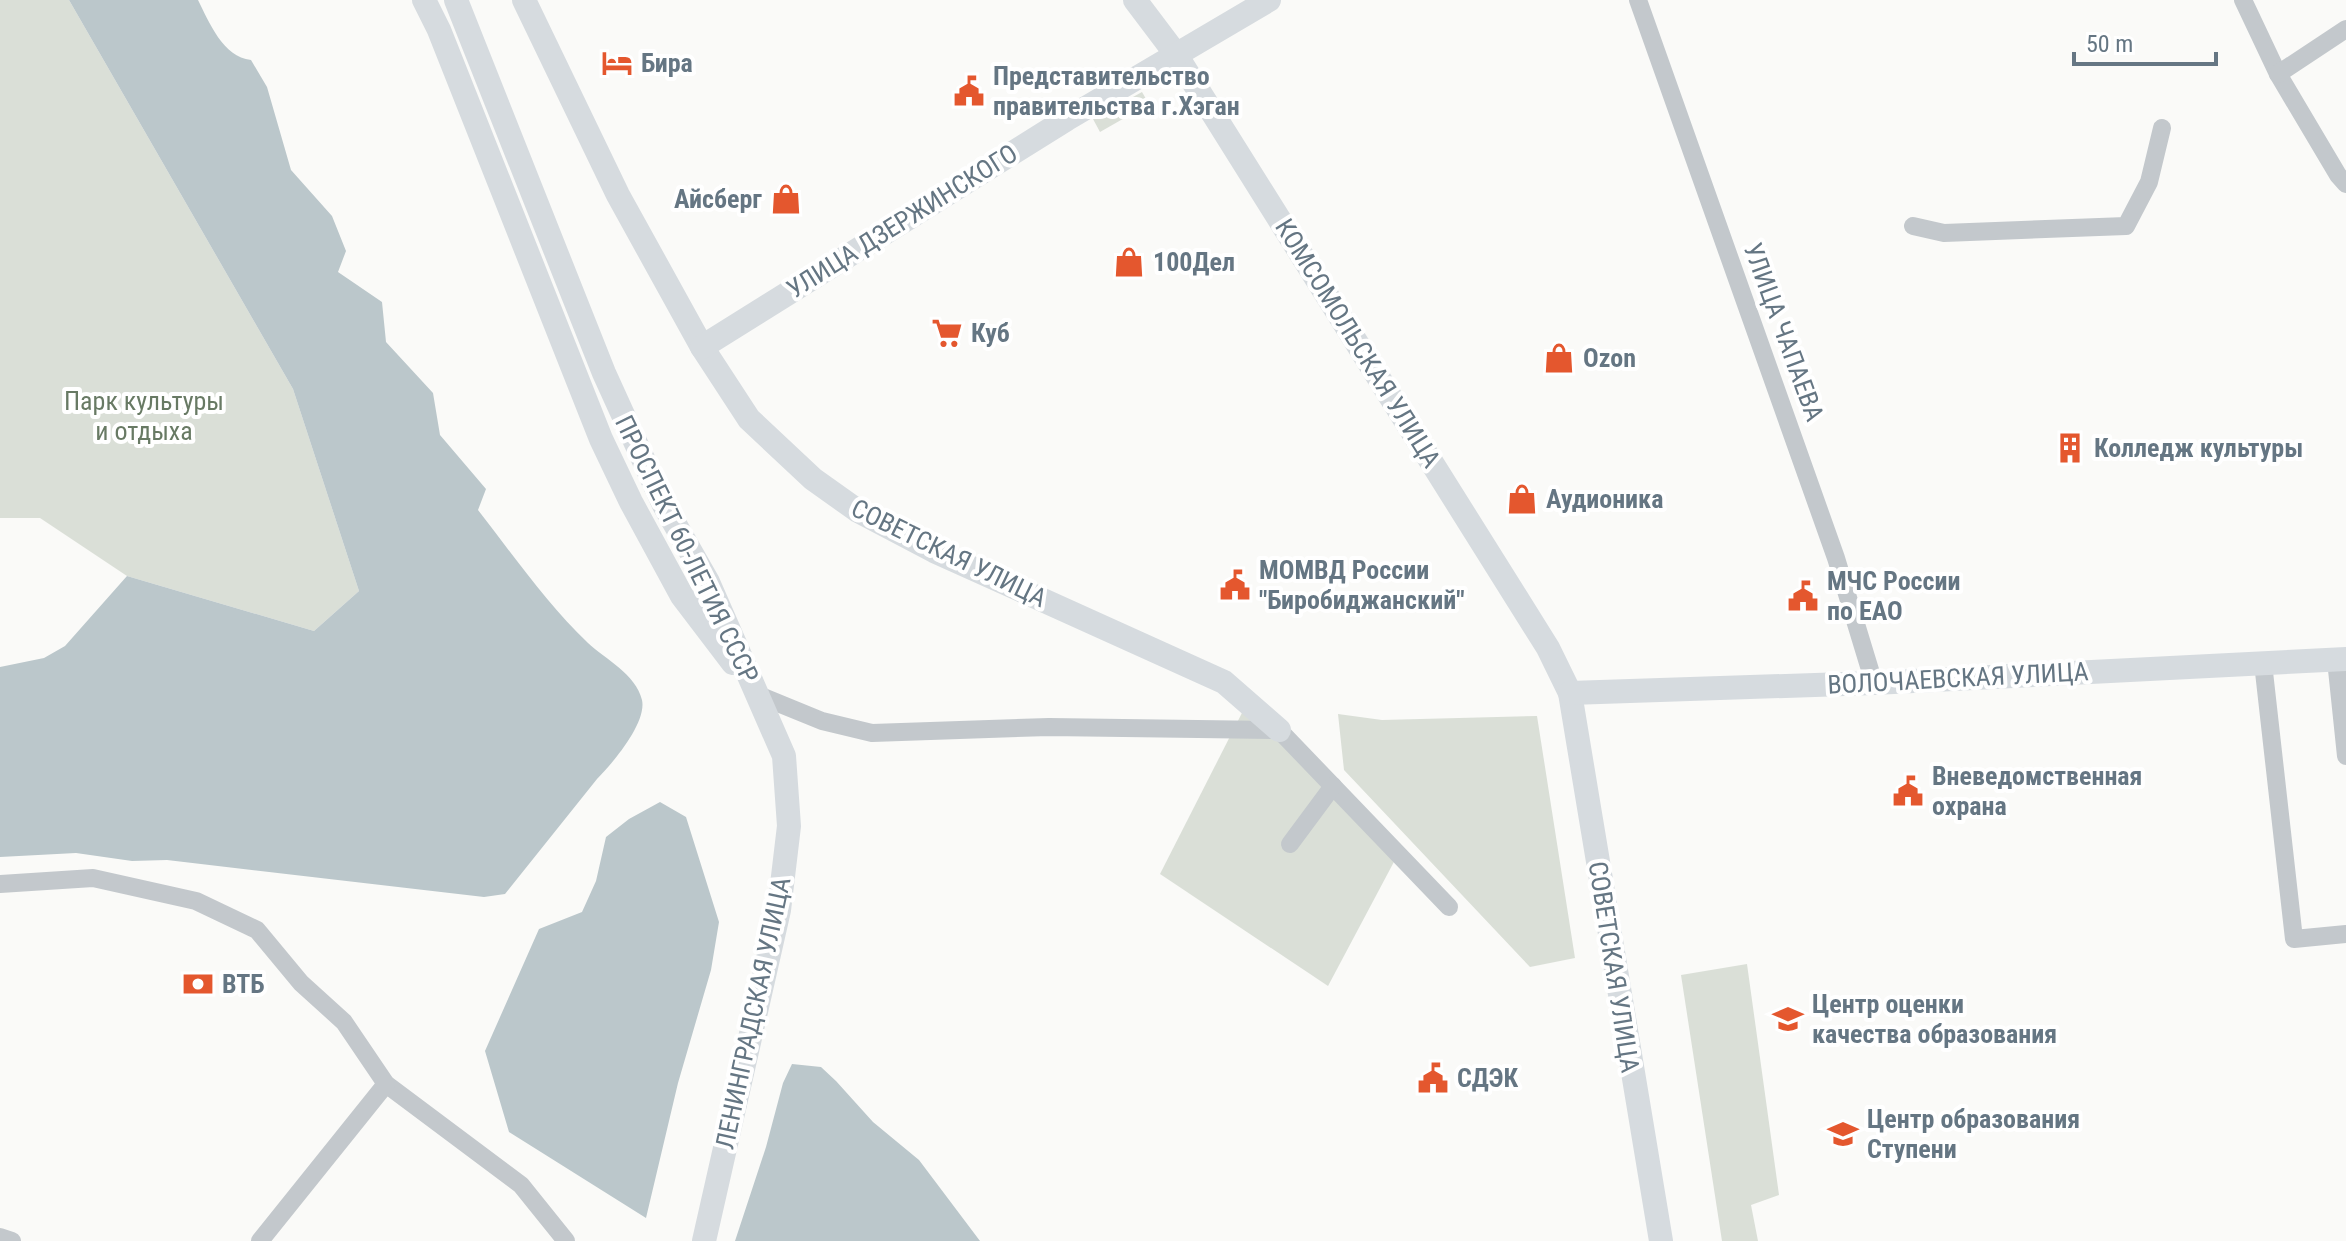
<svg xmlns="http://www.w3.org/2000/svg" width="2346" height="1241" viewBox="0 0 2346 1241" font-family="'Roboto Condensed',sans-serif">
	<rect width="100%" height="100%" fill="#fafaf8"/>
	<!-- green -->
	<g fill="#dadfd7">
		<path d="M 0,0 L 69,0 L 293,389 L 359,591 L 314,631 L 127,576 L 40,518 L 0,518 Z"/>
		<path d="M 1142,92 L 1149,104 L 1100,132 L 1093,119 Z"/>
		<path d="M 1245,707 L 1396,858 L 1328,986 L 1160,874 Z"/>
		<path d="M 1338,714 L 1382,720 L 1537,716 L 1575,958 L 1530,967 L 1344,770 Z"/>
		<path d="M 1747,964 L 1779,1195 L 1751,1205 L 1758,1241 L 1722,1241 L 1681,975 Z"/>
	</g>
	<!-- water -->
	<g fill="#bbc7cb">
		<path d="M 69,0 L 198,0 C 209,22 223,57 251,60 L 267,87 L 291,170 L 332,216 L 346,251 L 338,272 L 382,302 L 386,342 L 433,393 L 440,435 L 486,489 L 478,510 C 513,555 547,604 588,643 C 605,659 636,674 642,700 C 647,723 612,764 597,779 L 505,894 L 484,897 L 167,860 L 132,861 L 76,853 L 0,857 L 0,667 L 44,658 L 65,646 L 127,576 L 314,631 L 359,591 L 293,389 Z"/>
		<path d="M 660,802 L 686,817 L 719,922 L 711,970 L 678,1083 L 646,1218 L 509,1132 L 485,1051 L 539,929 L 582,912 L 596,881 L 606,837 L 629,819 Z"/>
		<path d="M 792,1064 L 821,1067 L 836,1081 L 873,1122 L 919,1160 L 980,1241 L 735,1241 L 766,1147 L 783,1083 Z"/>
	</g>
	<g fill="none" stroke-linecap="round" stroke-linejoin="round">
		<!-- minor -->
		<g stroke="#c3c8cc" stroke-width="18">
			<path d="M 1638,0 L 1836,558 L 1874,683"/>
			<path d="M 2243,0 L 2278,74 L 2338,175 L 2346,184"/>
			<path d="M 2278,74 L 2346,29"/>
			<path d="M 1913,226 L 1944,233 L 2126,226 L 2149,182 L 2162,128"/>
			<path d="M 2336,660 L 2346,756"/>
			<path d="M 2263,663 L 2294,939 L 2346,934"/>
			<path d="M 756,694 L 822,721 L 872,733 L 1049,727 L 1279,730 L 1449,907"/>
			<path d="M 1290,844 L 1333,786"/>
			<path d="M 0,884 L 93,878 L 196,901 L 257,930 L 301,983 L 344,1022 L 386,1084 L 521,1185 L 566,1241"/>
			<path d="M 0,1237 L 12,1241"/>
			<path d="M 260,1241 L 386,1084"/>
		</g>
		<!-- major -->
		<g stroke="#d6dbdf" stroke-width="24">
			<path d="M 424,0 L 439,30 L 601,439 L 631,502 L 682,596 L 733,663"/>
			<path d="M 456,0 L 604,373 L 664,505 L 708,582 L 784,756 L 789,826 L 779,910 L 704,1241"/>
			<path d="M 524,0 L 618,195 L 702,347 L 749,419 L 813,479 L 858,511 L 934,551 L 1224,682 L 1279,730"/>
			<path d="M 1135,0 L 1175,53 L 1548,648 L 1570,693 L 1661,1241"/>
			<path d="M 702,347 L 1067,119 L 1269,0"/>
			<path d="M 1570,693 L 1874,683 L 2346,659"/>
		</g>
	</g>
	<!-- icons -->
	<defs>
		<g id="hotel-bare" transform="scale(2.4)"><path d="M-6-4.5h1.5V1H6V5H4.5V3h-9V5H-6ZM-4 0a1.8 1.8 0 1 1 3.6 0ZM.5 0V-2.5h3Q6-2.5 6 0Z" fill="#e4572e" stroke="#fff" stroke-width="2.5" paint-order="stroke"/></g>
		<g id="civic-bare" transform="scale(2.4)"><path d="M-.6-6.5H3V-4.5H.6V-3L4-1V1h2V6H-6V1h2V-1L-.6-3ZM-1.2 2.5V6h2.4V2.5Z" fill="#e4572e" stroke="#fff" stroke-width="2.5" paint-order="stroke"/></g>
		<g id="shop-bare" transform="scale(2.4)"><path d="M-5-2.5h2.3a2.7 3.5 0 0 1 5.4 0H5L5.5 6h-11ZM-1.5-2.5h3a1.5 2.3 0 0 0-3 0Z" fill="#e4572e" stroke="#fff" stroke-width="2.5" paint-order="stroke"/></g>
		<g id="supermarket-bare" transform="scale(2.4)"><path d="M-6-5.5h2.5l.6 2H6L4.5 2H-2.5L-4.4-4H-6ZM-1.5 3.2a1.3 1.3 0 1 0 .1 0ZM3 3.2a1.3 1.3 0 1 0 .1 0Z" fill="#e4572e" stroke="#fff" stroke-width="2.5" paint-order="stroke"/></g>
		<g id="building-bare" transform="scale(2.4)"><path d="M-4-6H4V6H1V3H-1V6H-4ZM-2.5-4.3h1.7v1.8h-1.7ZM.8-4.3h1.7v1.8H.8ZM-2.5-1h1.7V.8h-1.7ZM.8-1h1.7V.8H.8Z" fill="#e4572e" stroke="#fff" stroke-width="2.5" paint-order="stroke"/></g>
		<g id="bank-bare" transform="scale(2.4)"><path d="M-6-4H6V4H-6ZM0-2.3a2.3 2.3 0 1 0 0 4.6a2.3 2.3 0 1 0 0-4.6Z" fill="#e4572e" stroke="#fff" stroke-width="2.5" paint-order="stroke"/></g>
		<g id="university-bare" transform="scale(2.4)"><path d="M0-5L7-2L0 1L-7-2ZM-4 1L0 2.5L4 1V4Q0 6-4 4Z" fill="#e4572e" stroke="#fff" stroke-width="2.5" paint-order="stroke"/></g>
	</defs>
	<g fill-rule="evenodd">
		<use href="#hotel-bare" x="617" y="63"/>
		<use href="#civic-bare" x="969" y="91"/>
		<use href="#shop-bare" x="786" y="199"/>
		<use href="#shop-bare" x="1129" y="262"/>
		<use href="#supermarket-bare" x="947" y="333"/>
		<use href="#shop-bare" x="1559" y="358"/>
		<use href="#building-bare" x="2070" y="448"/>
		<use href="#shop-bare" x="1522" y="499"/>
		<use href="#civic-bare" x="1235" y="585"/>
		<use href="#civic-bare" x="1803" y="596"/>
		<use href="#civic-bare" x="1908" y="791"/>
		<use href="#bank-bare" x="198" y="984"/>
		<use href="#university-bare" x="1788" y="1019"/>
		<use href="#civic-bare" x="1433" y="1078"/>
		<use href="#university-bare" x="1843" y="1134"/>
	</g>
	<g text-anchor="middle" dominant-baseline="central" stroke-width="8" stroke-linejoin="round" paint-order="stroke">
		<!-- poi labels -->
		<g font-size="26" font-weight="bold" fill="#657683" stroke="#fff" text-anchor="start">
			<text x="641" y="63">Бира</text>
			<text x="993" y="76">Представительство<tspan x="993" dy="30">правительства г.Хэган</tspan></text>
			<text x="762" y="199" text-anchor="end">Айсберг</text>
			<text x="1153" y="262">100Дел</text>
			<text x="971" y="333">Куб</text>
			<text x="1583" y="358">Ozon</text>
			<text x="2094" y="448">Колледж культуры</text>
			<text x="1546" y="499">Аудионика</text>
			<text x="1259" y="570">МОМВД России<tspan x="1259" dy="30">"Биробиджанский"</tspan></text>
			<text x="1827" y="581">МЧС России<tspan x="1827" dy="30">по ЕАО</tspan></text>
			<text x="1932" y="776">Вневедомственная<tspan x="1932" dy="30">охрана</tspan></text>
			<text x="222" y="984">ВТБ</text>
			<text x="1812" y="1004">Центр оценки<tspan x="1812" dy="30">качества образования</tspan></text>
			<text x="1457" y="1078">СДЭК</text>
			<text x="1867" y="1119">Центр образования<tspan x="1867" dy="30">Ступени</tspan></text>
		</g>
		<!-- street labels -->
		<g font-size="26" fill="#657683" stroke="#fff">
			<text transform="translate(902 221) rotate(-32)">УЛИЦА ДЗЕРЖИНСКОГО</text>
			<text transform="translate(1784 332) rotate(70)">УЛИЦА ЧАПАЕВА</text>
			<text transform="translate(1358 343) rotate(58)">КОМСОМОЛЬСКАЯ УЛИЦА</text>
			<text transform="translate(687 549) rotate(64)">ПРОСПЕКТ 60-ЛЕТИЯ СССР</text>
			<text transform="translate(949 553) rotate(26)">СОВЕТСКАЯ УЛИЦА</text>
			<text transform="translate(1958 678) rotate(-3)">ВОЛОЧАЕВСКАЯ УЛИЦА</text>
			<text transform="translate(1614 967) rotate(81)">СОВЕТСКАЯ УЛИЦА</text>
			<text transform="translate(753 1013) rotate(-78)">ЛЕНИНГРАДСКАЯ УЛИЦА</text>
		</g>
		<!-- park labels -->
		<g font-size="26" fill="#687a64" stroke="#fff">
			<text x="144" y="401">Парк культуры<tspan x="144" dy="30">и отдыха</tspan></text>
		</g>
	</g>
	<!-- scale -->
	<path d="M2074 52v12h142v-12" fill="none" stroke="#657683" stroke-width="4"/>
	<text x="2086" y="52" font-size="24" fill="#657683" stroke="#ffffff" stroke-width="6" paint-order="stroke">50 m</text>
</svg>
